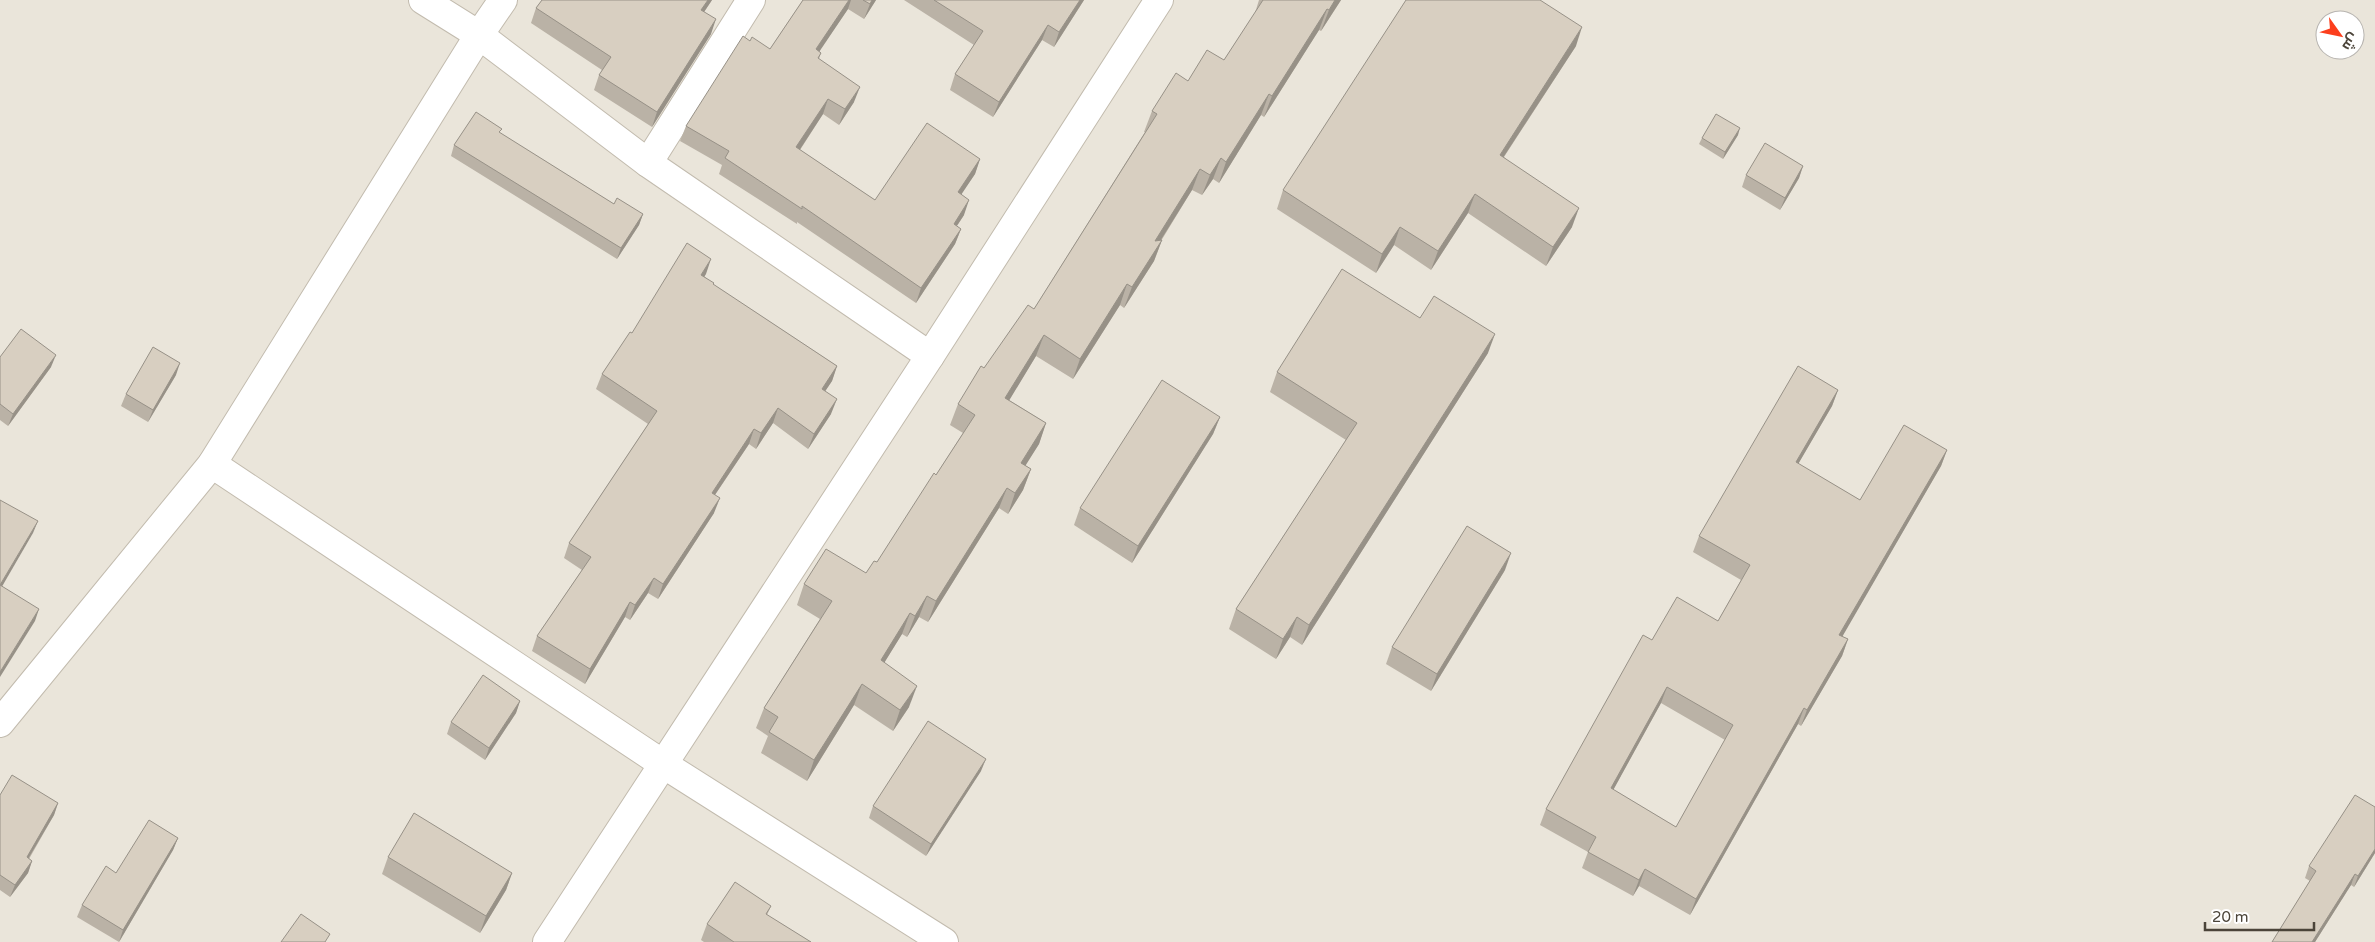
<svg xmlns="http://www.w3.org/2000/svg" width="2375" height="942" viewBox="0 0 2375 942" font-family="'Varela Round',Cairo,sans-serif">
	<rect width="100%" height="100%" fill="#f6f3ec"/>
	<!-- residential -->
	<path fill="#eae5da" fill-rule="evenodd" d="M 0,0 L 2375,0 L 2375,942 L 0,942 ZM 2325,20 L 2355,20 L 2355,50 L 2325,50 Z"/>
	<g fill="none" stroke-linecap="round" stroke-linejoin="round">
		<!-- minor casing -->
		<g stroke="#c2bbae" stroke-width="30">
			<g id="minor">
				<path d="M 423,0 L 479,35 L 648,163 L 930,356"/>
				<path d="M 648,163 L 751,0"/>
				<path d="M 212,464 L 663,764"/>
				<path d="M 0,723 L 212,464 L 479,35 L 503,0"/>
			</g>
		</g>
		<!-- tertiary casing -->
		<g stroke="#c2bbae" stroke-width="30">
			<g id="tertiary">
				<path d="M 663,764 L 944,942"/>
				<path d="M 547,942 L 930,356 L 1159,0"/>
			</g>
		</g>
		<!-- minor -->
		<use href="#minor" stroke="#fff" stroke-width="28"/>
		<!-- tertiary -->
		<use href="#tertiary" stroke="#fff" stroke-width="28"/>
	</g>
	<!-- wall -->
	<g fill="#bab2a6" fill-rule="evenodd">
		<path d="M 542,0 L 712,0 L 704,12 L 711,34 L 652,127 L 594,90 L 599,75 L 602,70 L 531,23 L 536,8 Z"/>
		<path d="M 803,0 L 876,0 L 864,19 L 848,9 L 819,51 L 821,53 L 819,59 L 854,102 L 839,125 L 823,114 L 800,150 L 875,200 L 980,159 L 975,174 L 961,194 L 964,215 L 957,226 L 961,229 L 955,244 L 916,303 L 797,222 L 797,224 L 719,174 L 722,165 L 680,141 L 686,126 L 750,41 L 770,49 Z"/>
		<path d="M 904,0 L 1084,0 L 1054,47 L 1042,40 L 993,117 L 950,90 L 955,74 L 974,45 Z"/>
		<path d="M 1259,0 L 1341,0 L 1321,31 L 1319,30 L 1264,117 L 1261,115 L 1219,183 L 1213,179 L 1202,195 L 1192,190 L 1161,241 L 1162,240 L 1154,261 L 1124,308 L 1120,305 L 1073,379 L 1036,356 L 1009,400 L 1046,423 L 1039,444 L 1025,465 L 1031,469 L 1023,490 L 1008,514 L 999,508 L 928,622 L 919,617 L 907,637 L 902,634 L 884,663 L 909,707 L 893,731 L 854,705 L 807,781 L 761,753 L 768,736 L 756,728 L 764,708 L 820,619 L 797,605 L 804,584 L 866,573 L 877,562 L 936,475 L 963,433 L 950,425 L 958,404 L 984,368 L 1034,309 L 1145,132 L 1144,132 L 1152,111 L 1188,81 L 1224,60 L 1255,13 Z"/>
		<path d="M 1576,46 L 1504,157 L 1572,227 L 1546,266 L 1468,213 L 1431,270 L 1394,245 L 1376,273 L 1277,209 L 1283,190 Z"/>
		<path d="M 500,133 L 614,204 L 643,214 L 639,225 L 617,259 L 451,156 L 454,145 Z"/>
		<path d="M 1738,135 L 1723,159 L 1699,144 L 1702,138 Z"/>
		<path d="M 1803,166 L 1799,178 L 1780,210 L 1742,187 L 1746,175 Z"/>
		<path d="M 706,274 L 704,276 L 714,285 L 837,366 L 832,381 L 825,391 L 831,414 L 808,449 L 773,423 L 756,449 L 749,444 L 715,495 L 714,513 L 658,599 L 648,593 L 630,620 L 625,617 L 585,684 L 532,651 L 537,636 L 582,570 L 564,558 L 569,543 L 648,424 L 596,389 L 602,374 L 632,333 Z"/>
		<path d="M 1488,353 L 1302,645 L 1290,637 L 1276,659 L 1229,629 L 1236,609 L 1346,440 L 1270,392 L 1277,372 Z"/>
		<path d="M 0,357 L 51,367 L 8,426 L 0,420 Z"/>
		<path d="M 176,375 L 148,422 L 121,406 L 126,394 Z"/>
		<path d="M 1838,390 L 1832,406 L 1798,464 L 1860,500 L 1947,450 L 1941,466 L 1842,636 L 1848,639 L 1842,656 L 1801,726 L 1798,724 L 1690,915 L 1639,886 L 1633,896 L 1582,868 L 1588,852 L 1540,825 L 1546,809 L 1652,640 L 1718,621 L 1741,580 L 1693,552 L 1699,536 ZM 1661,703 L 1725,740 L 1676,827 L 1613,790 Z"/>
		<path d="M 1220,417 L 1213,434 L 1132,563 L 1074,525 L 1080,508 Z"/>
		<path d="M 1505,570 L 1431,691 L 1386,664 L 1392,647 Z"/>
		<path d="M 520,701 L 516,713 L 485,760 L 447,734 L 451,722 Z"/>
		<path d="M 981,771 L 926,856 L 869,818 L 873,806 Z"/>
		<path d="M 0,795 L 58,803 L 54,815 L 29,859 L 32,861 L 28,873 L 10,897 L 0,890 Z"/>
		<path d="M 178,838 L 173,850 L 119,942 L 77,917 L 82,905 Z"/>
		<path d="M 2375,853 L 2354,887 L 2351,885 L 2315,942 L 2272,942 L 2310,881 L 2305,878 L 2309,866 Z"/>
		<path d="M 388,857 L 512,873 L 506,890 L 480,933 L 382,874 Z"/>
		<path d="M 771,906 L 767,915 L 811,942 L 704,942 L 701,940 L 707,924 Z"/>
	</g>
	<!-- shaded-wall -->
	<g fill="#979187">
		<path d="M 708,0 L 712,0 L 696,24 L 701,10 Z"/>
		<path d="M 849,0 L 851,0 L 848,9 L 811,64 L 816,49 Z"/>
		<path d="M 872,0 L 876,0 L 864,19 L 870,4 Z"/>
		<path d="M 1080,0 L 1084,0 L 1054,47 L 1059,32 Z"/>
		<path d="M 1335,0 L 1341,0 L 1321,31 L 1329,10 Z"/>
		<path d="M 1327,9 L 1319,30 L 1264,117 L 1272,96 Z"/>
		<path d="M 716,19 L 711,34 L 652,127 L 657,112 Z"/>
		<path d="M 1048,25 L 1042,40 L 993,117 L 999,102 Z"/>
		<path d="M 1582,27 L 1576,46 L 1493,173 L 1500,155 Z"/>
		<path d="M 860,87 L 854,102 L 839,125 L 845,109 Z"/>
		<path d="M 1269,94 L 1261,115 L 1219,183 L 1226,162 Z"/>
		<path d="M 828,99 L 823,114 L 791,163 L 796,147 Z"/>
		<path d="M 1740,128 L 1738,135 L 1723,159 L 1725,152 Z"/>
		<path d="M 1221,158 L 1213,179 L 1202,195 L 1210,175 Z"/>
		<path d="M 980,159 L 975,174 L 953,207 L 958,192 Z"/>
		<path d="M 1803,166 L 1799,178 L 1780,210 L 1785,198 Z"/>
		<path d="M 1200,169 L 1192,190 L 1147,262 L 1155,241 Z"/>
		<path d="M 1475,194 L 1468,213 L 1431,270 L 1438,251 Z"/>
		<path d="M 969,200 L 964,215 L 948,239 L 954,224 Z"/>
		<path d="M 1579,208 L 1572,227 L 1546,266 L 1553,247 Z"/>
		<path d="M 643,214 L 639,225 L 617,259 L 621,248 Z"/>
		<path d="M 1400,227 L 1394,245 L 1376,273 L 1382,254 Z"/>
		<path d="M 961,229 L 955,244 L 916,303 L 921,288 Z"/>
		<path d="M 1162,240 L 1154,261 L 1124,308 L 1132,287 Z"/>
		<path d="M 711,259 L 706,274 L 696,290 L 701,275 Z"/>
		<path d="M 1127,284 L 1120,305 L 1073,379 L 1080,359 Z"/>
		<path d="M 1495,334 L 1488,353 L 1302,645 L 1309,625 Z"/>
		<path d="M 1044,335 L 1036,356 L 998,419 L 1005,398 Z"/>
		<path d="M 56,355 L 51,367 L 8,426 L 13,414 Z"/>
		<path d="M 180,363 L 176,375 L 148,422 L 153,410 Z"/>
		<path d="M 837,366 L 832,381 L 816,405 L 822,389 Z"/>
		<path d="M 1838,390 L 1832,406 L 1790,478 L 1796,462 Z"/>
		<path d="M 837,399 L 831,414 L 808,449 L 814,434 Z"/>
		<path d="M 778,408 L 773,423 L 756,449 L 761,433 Z"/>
		<path d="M 1220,417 L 1213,434 L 1132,563 L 1138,546 Z"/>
		<path d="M 1046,423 L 1039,444 L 1014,484 L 1021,463 Z"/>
		<path d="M 754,429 L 749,444 L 706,508 L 712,493 Z"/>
		<path d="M 1947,450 L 1941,466 L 1834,651 L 1839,635 Z"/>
		<path d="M 1031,469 L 1023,490 L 1008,514 L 1015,493 Z"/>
		<path d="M 1007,488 L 999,508 L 928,622 L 936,601 Z"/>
		<path d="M 720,498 L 714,513 L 658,599 L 663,584 Z"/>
		<path d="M 38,521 L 33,533 L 0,590 L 0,585 Z"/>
		<path d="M 1511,553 L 1505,570 L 1431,691 L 1437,674 Z"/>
		<path d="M 654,578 L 648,593 L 630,620 L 635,605 Z"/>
		<path d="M 927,596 L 919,617 L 907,637 L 915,616 Z"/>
		<path d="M 630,602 L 625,617 L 585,684 L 590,669 Z"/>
		<path d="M 39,609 L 35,621 L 0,677 L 0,672 Z"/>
		<path d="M 910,613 L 902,634 L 873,681 L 881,660 Z"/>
		<path d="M 1297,617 L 1290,637 L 1276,659 L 1283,639 Z"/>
		<path d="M 1848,639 L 1842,656 L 1801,726 L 1807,710 Z"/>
		<path d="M 862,684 L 854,705 L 807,781 L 814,760 Z"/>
		<path d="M 917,686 L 909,707 L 893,731 L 900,710 Z"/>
		<path d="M 1667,687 L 1661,703 L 1605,805 L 1611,788 Z"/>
		<path d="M 520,701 L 516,713 L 485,760 L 489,748 Z"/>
		<path d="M 1804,708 L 1798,724 L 1690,915 L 1696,899 Z"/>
		<path d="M 986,759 L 981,771 L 926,856 L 931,844 Z"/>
		<path d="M 58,803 L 54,815 L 22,869 L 27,857 Z"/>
		<path d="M 178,838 L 173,850 L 119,942 L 123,930 Z"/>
		<path d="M 2375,849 L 2375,853 L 2354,887 L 2358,876 Z"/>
		<path d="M 32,861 L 28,873 L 10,897 L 15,885 Z"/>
		<path d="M 1645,869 L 1639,886 L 1633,896 L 1639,880 Z"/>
		<path d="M 512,873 L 506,890 L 480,933 L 486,916 Z"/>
		<path d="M 2355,874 L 2351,885 L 2315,942 L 2312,942 Z"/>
	</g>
	<!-- building -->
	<g fill="#d8cfc1" stroke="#979187" fill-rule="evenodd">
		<path d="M 542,0 L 708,0 L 701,10 L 716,19 L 657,112 L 599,75 L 611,57 L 536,8 Z"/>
		<path d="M 803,0 L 849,0 L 816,49 L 821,53 L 818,58 L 860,87 L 845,109 L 828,99 L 796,147 L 875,200 L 927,123 L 980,159 L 958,192 L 969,200 L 954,224 L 961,229 L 921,288 L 802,206 L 802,209 L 725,158 L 729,151 L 686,126 L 743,36 L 750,41 L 752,37 L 770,49 Z"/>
		<path d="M 863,0 L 872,0 L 870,4 Z"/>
		<path d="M 934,0 L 1080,0 L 1059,32 L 1048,25 L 999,102 L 955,74 L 983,31 Z"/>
		<path d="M 1263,0 L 1335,0 L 1329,10 L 1327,9 L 1272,96 L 1269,94 L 1226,162 L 1221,158 L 1210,175 L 1200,169 L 1155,241 L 1162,240 L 1132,287 L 1127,284 L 1080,359 L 1044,335 L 1005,398 L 1046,423 L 1021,463 L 1031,469 L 1015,493 L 1007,488 L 936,601 L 927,596 L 915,616 L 910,613 L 881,660 L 917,686 L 900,710 L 862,684 L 814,760 L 769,732 L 778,717 L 764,708 L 832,601 L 804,584 L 826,549 L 866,573 L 874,561 L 877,562 L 934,473 L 936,475 L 975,415 L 958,404 L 981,366 L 984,368 L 1028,305 L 1034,309 L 1157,114 L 1152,111 L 1176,73 L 1188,81 L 1207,50 L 1224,60 Z"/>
		<path d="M 1406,0 L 1540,0 L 1582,27 L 1500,155 L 1579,208 L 1553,247 L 1475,194 L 1438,251 L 1400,227 L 1382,254 L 1283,190 Z"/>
		<path d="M 476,112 L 502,129 L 499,132 L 614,204 L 617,198 L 643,214 L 621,248 L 454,145 Z"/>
		<path d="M 1716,114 L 1740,128 L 1725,152 L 1702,138 Z"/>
		<path d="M 1765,143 L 1803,166 L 1785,198 L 1746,175 Z"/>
		<path d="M 687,243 L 711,259 L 701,275 L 714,283 L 713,284 L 837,366 L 822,389 L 837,399 L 814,434 L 778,408 L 761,433 L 754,429 L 712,493 L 720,498 L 663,584 L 654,578 L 635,605 L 630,602 L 590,669 L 537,636 L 591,557 L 569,543 L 657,411 L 602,374 L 630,332 L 632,333 Z"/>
		<path d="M 1342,269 L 1420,318 L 1434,296 L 1495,334 L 1309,625 L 1297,617 L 1283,639 L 1236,609 L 1357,423 L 1277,372 Z"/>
		<path d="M 21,329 L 56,355 L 13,414 L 0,404 L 0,357 Z"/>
		<path d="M 153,347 L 180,363 L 153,410 L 126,394 Z"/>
		<path d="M 1798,366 L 1838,390 L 1796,462 L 1860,500 L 1904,425 L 1947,450 L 1839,635 L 1848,639 L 1807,710 L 1804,708 L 1696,899 L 1645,869 L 1639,880 L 1588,852 L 1596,837 L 1546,809 L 1643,635 L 1652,640 L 1677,597 L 1718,621 L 1750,565 L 1699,536 ZM 1667,687 L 1733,725 L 1676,827 L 1611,788 Z"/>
		<path d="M 1162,380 L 1220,417 L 1138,546 L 1080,508 Z"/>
		<path d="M 0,500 L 38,521 L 0,585 L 39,609 L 0,672 Z"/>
		<path d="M 1467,526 L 1511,553 L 1437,674 L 1392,647 Z"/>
		<path d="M 483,675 L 520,701 L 489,748 L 451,722 Z"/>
		<path d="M 928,721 L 986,759 L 931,844 L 873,806 Z"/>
		<path d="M 12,775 L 58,803 L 27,857 L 32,861 L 15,885 L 0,875 L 0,795 Z"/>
		<path d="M 2355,795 L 2375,807 L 2375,849 L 2358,876 L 2355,874 L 2312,942 L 2272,942 L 2316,871 L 2309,866 Z"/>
		<path d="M 414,813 L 512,873 L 486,916 L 388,857 Z"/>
		<path d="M 149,820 L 178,838 L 123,930 L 82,905 L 106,866 L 116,873 Z"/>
		<path d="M 735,882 L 771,906 L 766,914 L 811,942 L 734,942 L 707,924 Z"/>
		<path d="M 301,914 L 330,934 L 325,942 L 281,942 Z"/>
	</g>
	<!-- north arrow -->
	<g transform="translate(2340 35) rotate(123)"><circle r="24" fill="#ffffff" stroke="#b7b4b0"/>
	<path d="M0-4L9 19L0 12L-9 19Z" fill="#fc3f1d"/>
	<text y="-8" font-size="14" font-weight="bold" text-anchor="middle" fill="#4b4439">ش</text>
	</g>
	<!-- scale -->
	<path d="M2205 922v8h109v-8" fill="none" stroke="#4b4439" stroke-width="2.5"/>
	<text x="2212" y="922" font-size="15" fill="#4b4439" stroke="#ffffff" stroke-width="4" paint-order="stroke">20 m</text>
</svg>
